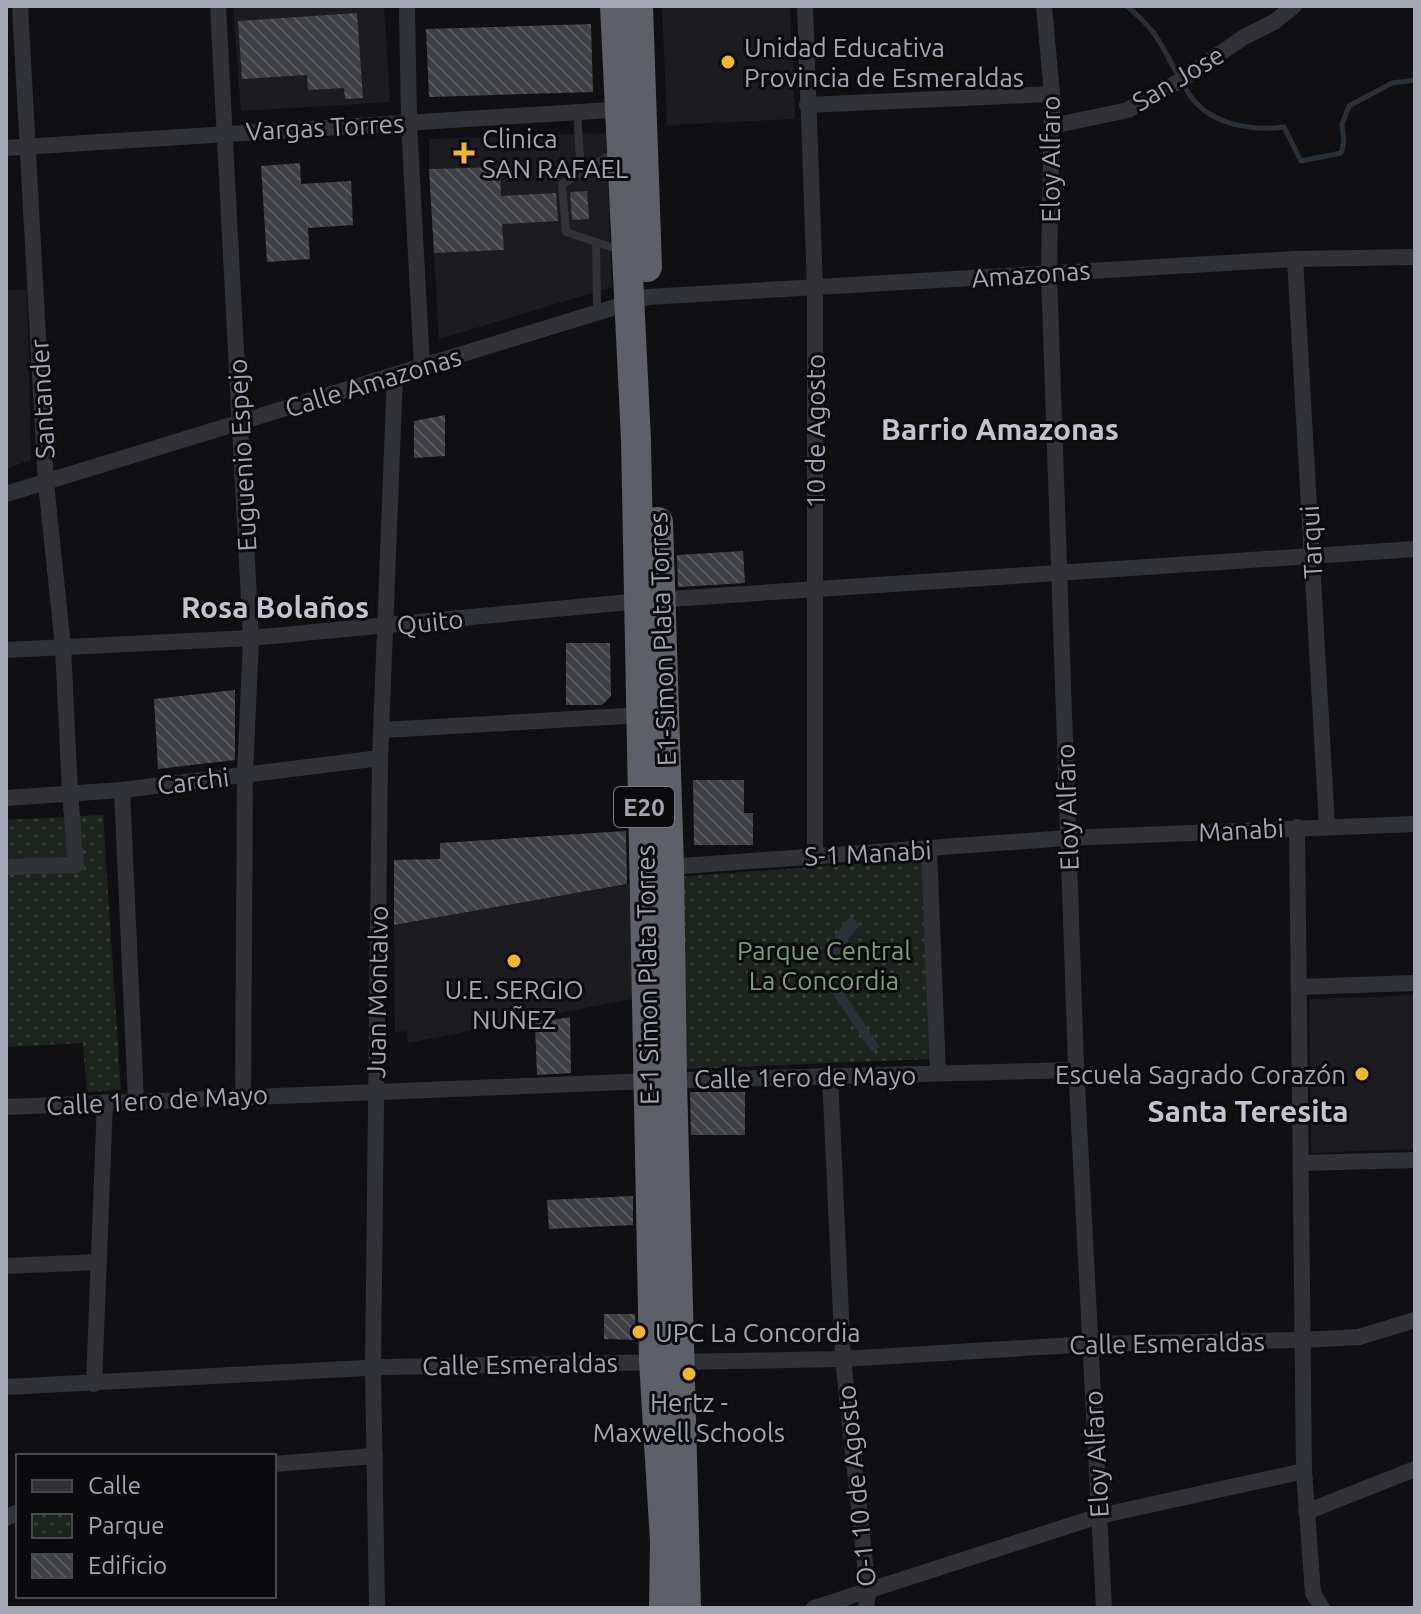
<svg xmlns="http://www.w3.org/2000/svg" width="1421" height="1614" viewBox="0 0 1421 1614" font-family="Ubuntu,sans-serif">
	<defs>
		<pattern id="park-dots" width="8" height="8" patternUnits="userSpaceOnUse" patternTransform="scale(2)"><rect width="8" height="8" fill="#1d241e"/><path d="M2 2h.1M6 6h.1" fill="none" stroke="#3b413c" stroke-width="1.8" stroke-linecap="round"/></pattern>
		<pattern id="building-back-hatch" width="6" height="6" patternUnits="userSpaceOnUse" patternTransform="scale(2)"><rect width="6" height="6" fill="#3f4045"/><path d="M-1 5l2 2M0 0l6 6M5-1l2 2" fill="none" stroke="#58595d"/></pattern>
	</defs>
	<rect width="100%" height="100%" fill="#101012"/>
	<!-- built -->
	<g fill="#1c1c1f">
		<path d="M 233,6 L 384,6 L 390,102 L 241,111 Z"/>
		<path d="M 662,6 L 790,6 L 795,119 L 667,125 Z"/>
		<path d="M 606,133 L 612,287 L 439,339 L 434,253 L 503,250 L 500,167 L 429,169 L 429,139 Z"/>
		<path d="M 27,289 L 31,460 L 6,469 L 6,290 Z"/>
		<path d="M 629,884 L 637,998 L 408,1043 L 407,1031 L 395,1033 L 394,925 Z"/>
		<path d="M 1415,995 L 1415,1149 L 1311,1153 L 1309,999 Z"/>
	</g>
	<!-- park -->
	<g fill="url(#park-dots)">
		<path d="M 103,815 L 121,1090 L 87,1092 L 83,1043 L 6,1047 L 6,820 Z"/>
		<path d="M 922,859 L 930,1059 L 684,1069 L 676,877 Z"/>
	</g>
	<!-- water -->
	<g fill="#293037">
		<path d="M 851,916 L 860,925 L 849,938 L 838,960 L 827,955 L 838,931 Z"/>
		<path d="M 838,985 L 839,985 L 880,1047 L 872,1052 L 830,990 Z"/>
	</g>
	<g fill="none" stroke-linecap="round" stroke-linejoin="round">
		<!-- stream -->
		<path stroke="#293037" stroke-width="5" d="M 1127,6 C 1138,16 1150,26 1157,38 C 1170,57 1178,80 1192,98 C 1212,125 1253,131 1284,127 L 1301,161 L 1341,153 L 1344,142 L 1342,124 L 1349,106 L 1392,83 L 1415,80"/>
	</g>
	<!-- building -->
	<g fill="url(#building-back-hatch)">
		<path d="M 357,13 L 363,98 L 345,99 L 344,88 L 308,90 L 307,75 L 242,79 L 238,21 Z"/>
		<path d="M 591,24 L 593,92 L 429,97 L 426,29 Z"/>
		<path d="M 300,163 L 301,184 L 351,181 L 353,225 L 308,228 L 310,259 L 267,262 L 261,166 Z"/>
		<path d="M 500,167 L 501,196 L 556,193 L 558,221 L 502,224 L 504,250 L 434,253 L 429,169 Z"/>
		<path d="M 587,191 L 589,219 L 572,220 L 570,192 Z"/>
		<path d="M 445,415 L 445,456 L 414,458 L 414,421 Z"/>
		<path d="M 743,551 L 745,583 L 678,587 L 677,555 Z"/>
		<path d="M 566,643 L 610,643 L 611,696 L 602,705 L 566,705 Z"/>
		<path d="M 235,690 L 235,760 L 158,769 L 154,699 Z"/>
		<path d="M 693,780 L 744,780 L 744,813 L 753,813 L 753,845 L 694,845 Z"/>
		<path d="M 626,831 L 627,884 L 394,925 L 394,860 L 440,859 L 440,843 Z"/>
		<path d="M 570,1017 L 571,1073 L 537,1075 L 535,1023 Z"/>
		<path d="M 690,1092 L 745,1092 L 745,1135 L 691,1135 Z"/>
		<path d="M 633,1196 L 633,1225 L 549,1229 L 547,1200 Z"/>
		<path d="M 604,1314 L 635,1314 L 636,1340 L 604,1339 Z"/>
	</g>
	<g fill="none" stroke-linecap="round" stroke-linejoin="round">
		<!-- lane -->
		<g stroke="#313237" stroke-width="8">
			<path d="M 577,112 L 581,173"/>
			<path d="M 614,153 L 562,184 L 566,232 L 620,250"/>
			<path d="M 596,242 L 597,312"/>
		</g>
		<!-- street -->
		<g stroke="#313237" stroke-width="16">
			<path d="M 218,6 L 251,638 L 245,775 L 243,1096"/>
			<path d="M 407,6 L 409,123 L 422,367"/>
			<path d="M 805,6 L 815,288 L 815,855"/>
			<path d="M 1044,6 L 1052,94 L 1049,273 L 1076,1065 L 1104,1608"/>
			<path d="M 807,105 L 1052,94"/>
			<path d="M 1052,126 L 1128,110 L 1183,79 L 1244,37 L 1274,22 L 1294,6"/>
			<path d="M 6,148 L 626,109"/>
			<path d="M 1295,259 L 1327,826"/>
			<path d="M 6,494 L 648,297 L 1295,259 L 1415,257"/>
			<path d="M 6,650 L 251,638 L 640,601 L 1415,549"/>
			<path d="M 383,730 L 642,715"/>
			<path d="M 122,790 L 136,1100"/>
			<path d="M 6,798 L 122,790 L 380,758"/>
			<path d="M 1297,827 L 1304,1471 L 1313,1593 L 1322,1608"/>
			<path d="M 929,850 L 938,1073"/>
			<path d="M 6,867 L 76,865 L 70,792 L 63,647 L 46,483 L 20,6"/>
			<path d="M 669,867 L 1067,838 L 1415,824"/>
			<path d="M 1299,987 L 1415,983"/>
			<path d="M 830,1076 L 843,1359 L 868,1592 L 866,1608"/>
			<path d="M 6,1107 L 649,1081 L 1076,1070"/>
			<path d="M 1301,1163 L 1415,1160"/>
			<path d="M 6,1266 L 99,1262"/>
			<path d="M 94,1384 L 105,1102"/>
			<path d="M 6,1387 L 384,1367 L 843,1359 L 1090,1344 L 1302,1340 L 1359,1337 L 1415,1320"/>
			<path d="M 274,1464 L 375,1456"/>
			<path d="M 1306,1512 L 1415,1469"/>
			<path d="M 6,1518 L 18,1512"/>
			<path d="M 377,1608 L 373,1369 L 380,758 L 395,375"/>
			<path d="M 814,1608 L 1099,1516 L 1304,1471"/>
		</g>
		<!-- highway -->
		<g stroke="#5d6068" stroke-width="30">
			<path d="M 615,6 L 636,440 L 654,1361 L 665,1541 L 664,1608"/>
			<path d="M 638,6 L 647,267"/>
			<path d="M 658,522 L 669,867 L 672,1080 L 686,1608"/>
		</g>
	</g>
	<!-- markers -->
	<g fill="#f0b72a" stroke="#0b0b0d" stroke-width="3">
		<circle cx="728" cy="62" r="8"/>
		<path d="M460 141h8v8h8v8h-8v8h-8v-8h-8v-8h8z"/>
		<circle cx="514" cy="961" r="8"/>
		<circle cx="1362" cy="1074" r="8"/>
		<circle cx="639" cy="1332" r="8"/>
		<circle cx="689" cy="1374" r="8"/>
	</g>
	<g text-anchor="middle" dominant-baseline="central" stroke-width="6" stroke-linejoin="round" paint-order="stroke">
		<!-- shield labels -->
		<rect fill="#0b0b0d" stroke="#747880" stroke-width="2" x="614" y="787" width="60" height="40" rx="6"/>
		<g font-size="24" font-weight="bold" fill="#a1a6b2">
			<text x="644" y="807">E20</text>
		</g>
		<!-- poi labels -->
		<g font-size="26" fill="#a1a6b2" stroke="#0b0b0d" text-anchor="start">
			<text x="744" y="47">Unidad Educativa<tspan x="744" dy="30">Provincia de Esmeraldas</tspan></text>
			<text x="482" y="138">Clinica<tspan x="482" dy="30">SAN RAFAEL</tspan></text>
			<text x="514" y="989" text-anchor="middle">U.E. SERGIO<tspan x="514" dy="30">NUÑEZ</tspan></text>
			<text x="1346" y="1074" text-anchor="end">Escuela Sagrado Corazón</text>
			<text x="655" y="1332">UPC La Concordia</text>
			<text x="689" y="1402" text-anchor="middle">Hertz -<tspan x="689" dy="30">Maxwell Schools</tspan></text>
		</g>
		<!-- street labels -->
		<g font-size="26" fill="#a1a6b2" stroke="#0b0b0d">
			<text transform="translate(1178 78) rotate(-31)">San Jose</text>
			<text transform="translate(325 127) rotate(-3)">Vargas Torres</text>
			<text transform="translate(1050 159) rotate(-90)">Eloy Alfaro</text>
			<text transform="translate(1031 274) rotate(-4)">Amazonas</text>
			<text transform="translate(373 382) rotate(-17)">Calle Amazonas</text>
			<text transform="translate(42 399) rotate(-93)">Santander</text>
			<text transform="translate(815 431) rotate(-90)">10 de Agosto</text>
			<text transform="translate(242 455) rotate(-93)">Euguenio Espejo</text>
			<text transform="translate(1311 542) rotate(-93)">Tarqui</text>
			<text transform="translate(430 622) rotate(-6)">Quito</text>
			<text transform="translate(662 639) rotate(-92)">E1-Simon Plata Torres</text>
			<text transform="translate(193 781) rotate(-7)">Carchi</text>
			<text transform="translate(1067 807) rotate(-92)">Eloy Alfaro</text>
			<text transform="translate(1241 830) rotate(-3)">Manabi</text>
			<text transform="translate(868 853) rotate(-3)">S-1 Manabi</text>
			<text transform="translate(647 975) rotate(-91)">E-1 Simon Plata Torres</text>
			<text transform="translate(377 992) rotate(-89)">Juan Montalvo</text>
			<text transform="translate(805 1077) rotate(-1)">Calle 1ero de Mayo</text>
			<text transform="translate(157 1100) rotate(-3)">Calle 1ero de Mayo</text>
			<text transform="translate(1167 1343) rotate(-1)">Calle Esmeraldas</text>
			<text transform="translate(520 1364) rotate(-1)">Calle Esmeraldas</text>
			<text transform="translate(1096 1454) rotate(-93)">Eloy Alfaro</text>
			<text transform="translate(856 1486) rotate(-96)">O-1 10 de Agosto</text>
		</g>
		<!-- park labels -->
		<g font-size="26" fill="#789e7c" stroke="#0b0b0d">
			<text x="824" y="950">Parque Central<tspan x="824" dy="30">La Concordia</tspan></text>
		</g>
		<!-- quarter labels -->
		<g font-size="30" font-weight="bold" fill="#c2c5cf" stroke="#0b0b0d">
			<text x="1000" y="429">Barrio Amazonas</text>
			<text x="275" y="607">Rosa Bolaños</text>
			<text x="1248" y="1111">Santa Teresita</text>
		</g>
	</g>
	<!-- border -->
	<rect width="1421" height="1614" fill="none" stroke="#a1a6b2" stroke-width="16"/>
	<!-- legend -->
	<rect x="16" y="1454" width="260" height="144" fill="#0b0b0d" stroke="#47494f" stroke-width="2"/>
	<rect x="32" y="1480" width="40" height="12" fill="#313237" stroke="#47494f" stroke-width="2"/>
	<text x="88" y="1494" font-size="24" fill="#a1a6b2">Calle</text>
	<rect x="32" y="1514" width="40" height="24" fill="url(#park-dots)" stroke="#47494f" stroke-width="2"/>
	<text x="88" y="1534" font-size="24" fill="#a1a6b2">Parque</text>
	<rect x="32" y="1554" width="40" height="24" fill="url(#building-back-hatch)" stroke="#47494f" stroke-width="2"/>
	<text x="88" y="1574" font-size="24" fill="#a1a6b2">Edificio</text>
</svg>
